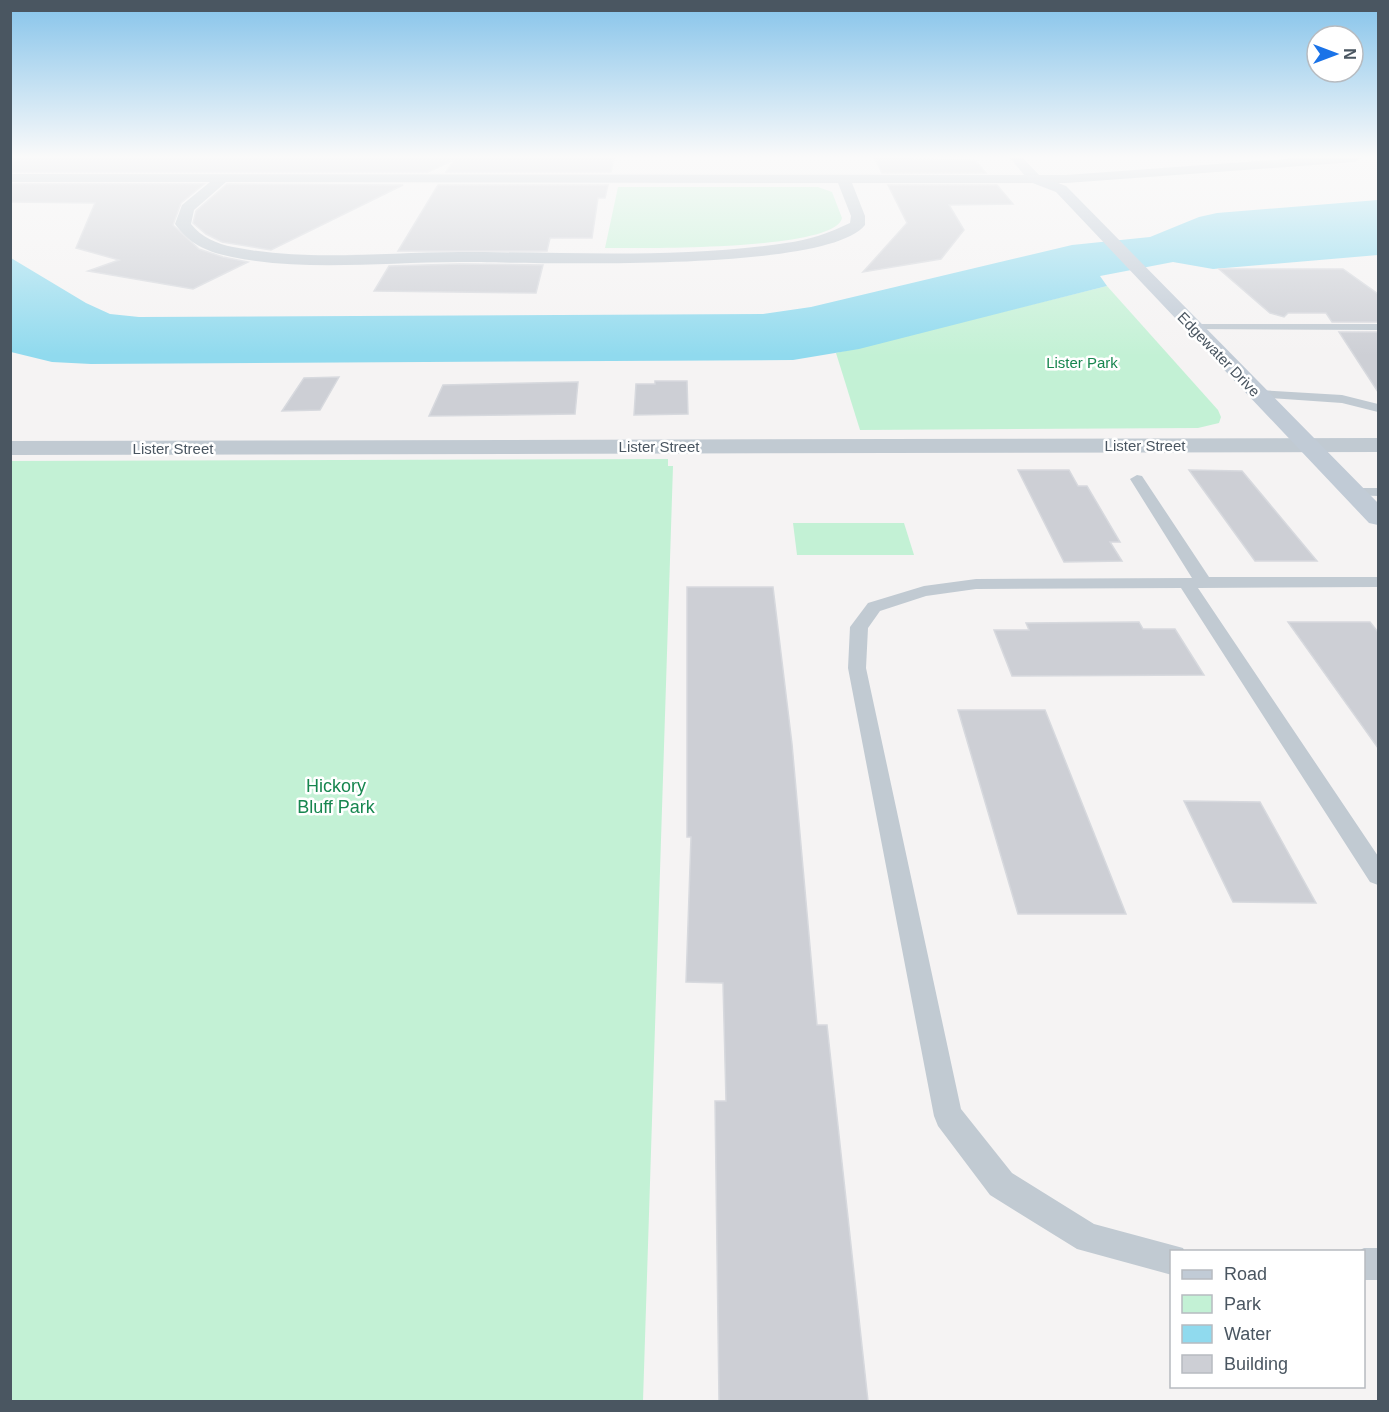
<svg xmlns="http://www.w3.org/2000/svg" width="1389" height="1412" viewBox="0 0 1389 1412" font-family="Helvetica,sans-serif">
	<rect width="100%" height="100%" fill="#f5f3f3"/>
	<!-- green -->
	<g fill="#c3f1d5">
		<path d="M 618,187 L 818,187 L 832,192 L 842,218 C 836,251 638,248 605,248 Z"/>
		<path d="M 1107,286 L 1218,410 L 1221,417 L 1219,423 L 1198,428 L 860,430 L 836,353 Z"/>
		<path d="M 668,459 L 668,466 L 673,466 L 643,1401 L 11,1401 L 11,461 Z"/>
		<path d="M 793,523 L 904,523 L 914,555 L 797,555 Z"/>
	</g>
	<!-- water -->
	<path fill="#90daee" d="M 1378,200 L 1378,255 L 1213,269 L 1173,262 L 1100,276 L 1107,286 L 859,349 L 793,360 L 91,364 L 52,362 L 11,352 L 11,258 L 86,303 L 110,314 L 139,317 L 763,314 L 811,307 L 1072,245 L 1150,237 L 1199,217 L 1217,213 Z"/>
	<!-- building -->
	<g fill="#cdcfd5" stroke="#d7d9de" stroke-width="1.5">
		<path d="M 10,158 L 614,158 L 611,172 L 446,172 L 454,160 L 428,172 L 10,172 Z"/>
		<path d="M 875,159 L 975,160 L 986,173 L 882,173 Z"/>
		<path d="M 10,184 L 204,184 L 181,203 L 173,225 L 199,249 L 223,257 L 248,262 L 193,289 L 88,271 L 119,260 L 76,248 L 95,203 L 10,202 Z"/>
		<path d="M 227,184 L 403,185 L 271,250 L 222,242 L 206,234 L 193,223 L 196,211 Z"/>
		<path d="M 438,185 L 608,185 L 605,198 L 598,198 L 592,238 L 550,238 L 547,251 L 398,251 Z"/>
		<path d="M 888,185 L 997,185 L 1013,204 L 949,205 L 964,230 L 941,259 L 863,272 L 907,223 Z"/>
		<path d="M 459,264 L 543,265 L 536,293 L 374,291 L 389,266 Z"/>
		<path d="M 1219,269 L 1343,269 L 1378,294 L 1378,322 L 1332,322 L 1326,313 L 1288,313 L 1284,317 L 1270,313 Z"/>
		<path d="M 1339,332 L 1378,332 L 1378,392 Z"/>
		<path d="M 339,377 L 320,410 L 282,411 L 304,378 Z"/>
		<path d="M 655,381 L 687,381 L 688,414 L 634,415 L 636,384 L 655,384 Z"/>
		<path d="M 578,382 L 575,414 L 429,416 L 443,385 Z"/>
		<path d="M 1018,470 L 1069,470 L 1078,486 L 1087,486 L 1120,542 L 1110,542 L 1122,561 L 1064,562 Z"/>
		<path d="M 1189,470 L 1242,471 L 1317,561 L 1255,561 Z"/>
		<path d="M 687,587 L 773,587 L 792,744 L 817,1025 L 827,1025 L 868,1401 L 719,1401 L 715,1101 L 726,1101 L 723,983 L 686,982 L 691,837 L 687,837 Z"/>
		<path d="M 1139,622 L 1143,629 L 1175,629 L 1204,675 L 1012,676 L 994,630 L 1029,630 L 1026,623 Z"/>
		<path d="M 1288,622 L 1370,622 L 1378,632 L 1378,748 Z"/>
		<path d="M 958,710 L 1045,710 L 1126,914 L 1018,914 Z"/>
		<path d="M 1184,801 L 1260,802 L 1316,903 L 1233,902 Z"/>
	</g>
	<g fill="none" stroke-linecap="round" stroke-linejoin="round">
		<!-- lane -->
		<g fill="#c1cad2" fill-rule="evenodd">
			<path d="M 1194,324 L 1378,324 L 1378,330 L 1190,329 L 1190,325 Z"/>
			<path d="M 1259,390 L 1342,395 L 1378,404 L 1378,412 L 1342,403 L 1255,397 L 1255,391 Z"/>
			<path d="M 1137,475 L 1142,476 L 1209,577 L 1378,577 L 1378,587 L 1198,588 L 1378,856 L 1378,885 L 1370,882 L 1181,588 L 976,589 L 926,596 L 880,611 L 868,628 L 866,668 L 961,1109 L 1012,1173 L 1094,1224 L 1183,1248 L 1185,1252 L 1172,1252 L 1172,1275 L 1077,1249 L 990,1195 L 938,1126 L 934,1116 L 848,668 L 850,627 L 868,603 L 924,586 L 976,579 L 1192,578 L 1130,479 Z"/>
			<path d="M 1354,488 L 1378,488 L 1378,496 L 1349,495 L 1347,492 Z"/>
			<path d="M 1364,1248 L 1378,1248 L 1378,1280 L 1364,1280 L 1364,1252 L 1356,1252 Z"/>
		</g>
		<!-- street -->
		<g fill="#c1cad2" fill-rule="evenodd">
			<path d="M 1300,158 L 1361,158 L 1355,162 L 1066,183 L 852,183 L 865,216 L 865,225 C 826,274 528,262 459,262 C 384,262 306,272 232,257 C 208,252 190,245 175,224 L 182,205 L 210,182 L 10,182 L 10,174 L 1066,175 ZM 226,182 L 838,183 L 851,216 L 850,223 C 829,233 809,240 786,243 C 678,259 568,252 459,252 C 385,252 307,262 233,247 C 217,244 201,237 191,224 L 194,210 Z"/>
			<path d="M 1378,438 L 1378,452 L 10,455 L 10,441 Z"/>
		</g>
		<!-- secondary -->
		<path fill="#c1cbd6" fill-rule="evenodd" d="M 1010,158 L 1023,158 L 1040,176 L 1066,186 L 1378,503 L 1378,525 L 1369,523 L 1056,192 L 1030,182 Z"/>
	</g>
	<!-- sky -->
	<linearGradient id="sky" x2="0" y2="1"><stop stop-color="#85c3ea"/><stop offset="0.44" stop-color="#fafafa"/><stop offset="1" stop-color="#fafafa" stop-opacity="0"/></linearGradient>
	<rect width="1389" height="356" fill="url(#sky)"/>
	<g text-anchor="middle" dominant-baseline="central" stroke-width="5" stroke-linejoin="round" paint-order="stroke">
		<!-- far-street labels -->
		<g font-size="15" fill="#4a5661" stroke="#fff">
			<text transform="translate(1219 354) rotate(46)">Edgewater Drive</text>
			<text x="1145" y="445">Lister Street</text>
			<text x="659" y="446">Lister Street</text>
			<text x="173" y="448">Lister Street</text>
		</g>
		<!-- far-park labels -->
		<g font-size="15" fill="#17864f" stroke="#fff">
			<text x="1082" y="362">Lister Park</text>
		</g>
		<!-- park labels -->
		<g font-size="18" fill="#17864f" stroke="#fff">
			<text x="336" y="786">Hickory<tspan x="336" dy="21">Bluff Park</tspan></text>
		</g>
	</g>
	<!-- border -->
	<rect width="1389" height="1412" fill="none" stroke="#4a5661" stroke-width="24"/>
	<!-- legend -->
	<rect x="1170" y="1250" width="195" height="138" fill="#ffffff" stroke="#b7bbc0" stroke-width="1.5"/>
	<rect x="1182" y="1270" width="30" height="9" fill="#c1cbd6" stroke="#b7bbc0" stroke-width="1.5"/>
	<text x="1224" y="1280" font-size="18" fill="#4a5661">Road</text>
	<rect x="1182" y="1295" width="30" height="18" fill="#c3f1d5" stroke="#b7bbc0" stroke-width="1.5"/>
	<text x="1224" y="1310" font-size="18" fill="#4a5661">Park</text>
	<rect x="1182" y="1325" width="30" height="18" fill="#90daee" stroke="#b7bbc0" stroke-width="1.5"/>
	<text x="1224" y="1340" font-size="18" fill="#4a5661">Water</text>
	<rect x="1182" y="1355" width="30" height="18" fill="#cdcfd5" stroke="#b7bbc0" stroke-width="1.5"/>
	<text x="1224" y="1370" font-size="18" fill="#4a5661">Building</text>
	<!-- north arrow -->
	<g transform="translate(1335 54) rotate(90)"><circle r="28" fill="#ffffff" stroke="#b7bbc0" stroke-width="1.5"/>
	<path d="M0-4.5L10 22L0 15L-10 22Z" fill="#1a73e8"/>
	<text y="-9" font-size="16" font-weight="bold" text-anchor="middle" fill="#4a5661">N</text>
	</g>
</svg>
